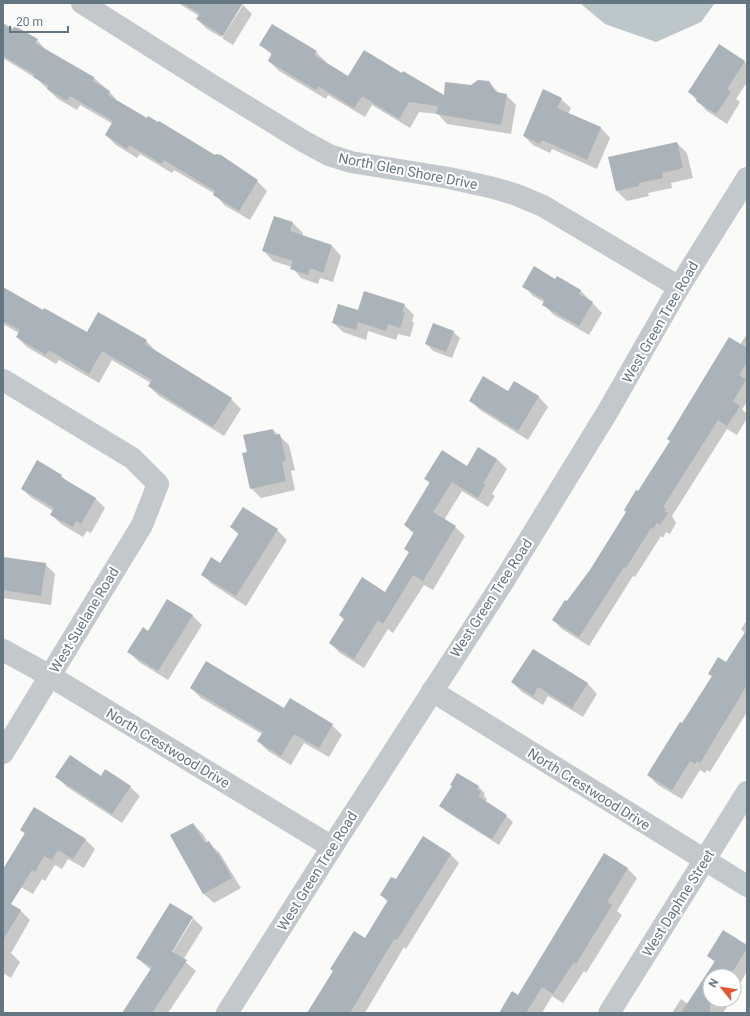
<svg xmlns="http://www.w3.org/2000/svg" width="750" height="1016" viewBox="0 0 750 1016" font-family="Roboto,sans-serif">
	<rect width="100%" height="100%" fill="#fafaf8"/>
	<!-- water -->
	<path fill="#bbc7cb" d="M 580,3 L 715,3 L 701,22 L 656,42 L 605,24 Z"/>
	<!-- shadow -->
	<g fill="#0003" fill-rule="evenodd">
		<path d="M 178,3 L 241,3 L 252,14 L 233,45 L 222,38 L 243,5 L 241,5 L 221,37 L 207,29 L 197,19 L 199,16 Z"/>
		<path d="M 3,23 L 37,40 L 46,50 L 94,78 L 109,91 L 119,103 L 257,181 L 267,191 L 250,220 L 224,205 L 215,194 L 174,170 L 172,173 L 140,154 L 137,158 L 116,145 L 106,135 L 113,124 L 80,105 L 77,110 L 58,99 L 37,79 L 3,58 Z"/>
		<path d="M 260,44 L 316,52 L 326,62 L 325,63 L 348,77 L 402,75 L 444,97 L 471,86 L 488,82 L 500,94 L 506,95 L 516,105 L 511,134 L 447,124 L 438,114 L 419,112 L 410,128 L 372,105 L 365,117 L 328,95 L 326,99 L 279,71 L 269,61 L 272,55 Z"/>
		<path d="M 744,61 L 747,65 L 747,82 L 736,99 L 740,102 L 727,124 L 707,111 L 689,92 Z"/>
		<path d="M 561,99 L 571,108 L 568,114 L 601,128 L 610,138 L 597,169 L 552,149 L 550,153 L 533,145 L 524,136 Z"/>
		<path d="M 677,143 L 687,153 L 693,178 L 671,183 L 672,188 L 648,193 L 649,196 L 627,201 L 617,191 Z"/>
		<path d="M 293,223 L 303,233 L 302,236 L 332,246 L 341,256 L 333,282 L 320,278 L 318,284 L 301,278 L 292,267 L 273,261 L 264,251 Z"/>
		<path d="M 558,277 L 581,291 L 602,313 L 589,335 L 554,315 L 544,305 L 545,303 L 533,296 L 524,286 L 556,281 Z"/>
		<path d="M 3,288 L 43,312 L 87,334 L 146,341 L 156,351 L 231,399 L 241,409 L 224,436 L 159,396 L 149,386 L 151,383 L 112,360 L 99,383 L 59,360 L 56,364 L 27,347 L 17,337 L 19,333 L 3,324 Z"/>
		<path d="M 404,305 L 414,315 L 412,321 L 414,323 L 410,337 L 398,334 L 396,340 L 368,331 L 366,340 L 343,332 L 333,322 L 358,312 Z"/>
		<path d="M 453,332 L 460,338 L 452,358 L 433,351 L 427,344 Z"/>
		<path d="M 747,334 L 747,402 L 742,409 L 747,414 L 747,418 L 737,435 L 727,429 L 672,516 L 676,523 L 670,534 L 666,532 L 663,538 L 661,536 L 635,577 L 633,576 L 589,646 L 562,629 L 553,620 L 590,570 L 639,493 Z"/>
		<path d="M 515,382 L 539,397 L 548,407 L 528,440 L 480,410 L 470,400 L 508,393 Z"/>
		<path d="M 273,430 L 289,445 L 295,470 L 291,471 L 295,490 L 261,498 L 251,488 L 248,453 Z"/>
		<path d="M 479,449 L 497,459 L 507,469 L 492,494 L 495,496 L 488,507 L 462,491 L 444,520 L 455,527 L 465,536 L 433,590 L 424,585 L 393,633 L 388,629 L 364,668 L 340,653 L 330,643 L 345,620 L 340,615 L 386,593 L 410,553 L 405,549 L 414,534 L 405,525 L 430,484 L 426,479 L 468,467 Z"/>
		<path d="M 61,476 L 68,482 L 95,498 L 105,508 L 91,533 L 87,531 L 83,537 L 61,524 L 51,514 L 53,511 L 32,498 L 22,489 Z"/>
		<path d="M 231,527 L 277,530 L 287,540 L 246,606 L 212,584 L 202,575 L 221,564 L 239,535 Z"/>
		<path d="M 3,558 L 45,564 L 55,574 L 51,605 L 3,598 Z"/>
		<path d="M 192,615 L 202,625 L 168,680 L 139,662 L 129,652 L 148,632 Z"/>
		<path d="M 747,620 L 747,712 L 710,772 L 707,770 L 705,773 L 700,770 L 682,799 L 658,785 L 648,775 L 713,677 L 709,674 L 727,663 L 745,633 L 741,629 Z"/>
		<path d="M 534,650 L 588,684 L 597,694 L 583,717 L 548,696 L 543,705 L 522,692 L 512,682 Z"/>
		<path d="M 191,688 L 284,710 L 332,725 L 342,735 L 329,757 L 304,743 L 291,765 L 268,751 L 258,741 L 262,734 L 201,698 Z"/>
		<path d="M 458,774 L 479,787 L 485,794 L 484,796 L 487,799 L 485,802 L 506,816 L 513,822 L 499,845 L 447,812 L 441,806 L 453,787 L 451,785 Z"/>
		<path d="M 57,777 L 101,777 L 130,787 L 140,796 L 122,823 L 67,787 Z"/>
		<path d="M 193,824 L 203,834 L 208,843 L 219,852 L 241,888 L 214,903 L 204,894 L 172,836 Z"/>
		<path d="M 21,830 L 85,839 L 95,849 L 84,868 L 68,859 L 62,869 L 55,865 L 45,881 L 42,879 L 33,894 L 12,882 L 3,872 L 25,834 Z"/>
		<path d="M 450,854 L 459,863 L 406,949 L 404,947 L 365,1013 L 308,1013 L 365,939 L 388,902 L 381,895 L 396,881 Z"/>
		<path d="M 627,868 L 637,878 L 617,911 L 622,915 L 586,973 L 584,971 L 563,1003 L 552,996 L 542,1013 L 500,1013 L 518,996 Z"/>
		<path d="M 3,900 L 20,910 L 30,920 L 11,953 L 20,962 L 11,978 L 3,973 Z"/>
		<path d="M 170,904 L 193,918 L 203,928 L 183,960 L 196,971 L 168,1013 L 123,1013 L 151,970 L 137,958 ZM 191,919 L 193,919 L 170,956 L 169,955 Z"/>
		<path d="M 747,947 L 747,971 L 734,995 L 734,976 L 710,976 L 710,1000 L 731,1000 L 723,1013 L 672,1013 L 681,999 L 688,1004 L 715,962 L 708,956 Z"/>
	</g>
	<!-- building -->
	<g fill="#aab3b9">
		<path d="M 182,3 L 243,3 L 223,36 L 196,19 L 200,14 Z"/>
		<path d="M 3,24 L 12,30 L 15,26 L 38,39 L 35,43 L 94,77 L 93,81 L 110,91 L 108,95 L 147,118 L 148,116 L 158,122 L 159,121 L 215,155 L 216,154 L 221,155 L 258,180 L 239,211 L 213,195 L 215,191 L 164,160 L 162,164 L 129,145 L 127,149 L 105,135 L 113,121 L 70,96 L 67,101 L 47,89 L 49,86 L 33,77 L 35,75 L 3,56 Z"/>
		<path d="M 272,24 L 317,51 L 314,55 L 348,76 L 364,50 L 402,73 L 403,71 L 444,95 L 445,82 L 471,85 L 478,80 L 489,81 L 496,92 L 507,94 L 501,125 L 436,114 L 438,106 L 409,102 L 399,119 L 362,96 L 354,108 L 318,86 L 316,90 L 268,61 L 272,53 L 259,45 Z"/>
		<path d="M 719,44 L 745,61 L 727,89 L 731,92 L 716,114 L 696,101 L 697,98 L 688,92 Z"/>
		<path d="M 543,89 L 562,98 L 557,108 L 601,127 L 587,160 L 542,140 L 540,144 L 523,136 Z"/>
		<path d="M 677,142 L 683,168 L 662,173 L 663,178 L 639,183 L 639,186 L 616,191 L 608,157 Z"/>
		<path d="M 274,216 L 293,222 L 290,231 L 332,245 L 323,273 L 310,268 L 308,275 L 290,269 L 293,261 L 262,251 Z"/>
		<path d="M 534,266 L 555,279 L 557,276 L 581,290 L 579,294 L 593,302 L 579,326 L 542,305 L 545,300 L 522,287 Z"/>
		<path d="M 3,287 L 43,310 L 44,308 L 87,332 L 98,312 L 147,340 L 145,344 L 232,398 L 213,427 L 148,386 L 152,380 L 102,351 L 89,374 L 49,350 L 46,355 L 16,337 L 20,330 L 3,321 Z"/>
		<path d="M 364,291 L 405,304 L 402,312 L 405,312 L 400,328 L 388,324 L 386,331 L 358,322 L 356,330 L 332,323 L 338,304 L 358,310 Z"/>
		<path d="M 433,323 L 454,331 L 446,352 L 425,344 Z"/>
		<path d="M 729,337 L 747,348 L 747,362 L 739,375 L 746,380 L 733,401 L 740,406 L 727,426 L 718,420 L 663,507 L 666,509 L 664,511 L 668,513 L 660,525 L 657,523 L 653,529 L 651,528 L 626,568 L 624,567 L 579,637 L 552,620 L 565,600 L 567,601 L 590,570 L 626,512 L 624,510 L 636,490 L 638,491 L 670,441 L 667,439 Z"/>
		<path d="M 483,376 L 508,391 L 514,381 L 539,396 L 518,431 L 469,401 Z"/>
		<path d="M 273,429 L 274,435 L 280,434 L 286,461 L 282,462 L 286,481 L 250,489 L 242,453 L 247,452 L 243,435 Z"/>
		<path d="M 478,447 L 497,459 L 483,484 L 485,485 L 478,498 L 452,482 L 433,512 L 456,526 L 423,581 L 413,575 L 383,624 L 378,620 L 354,659 L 329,643 L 344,619 L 339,615 L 362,577 L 385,592 L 409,552 L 404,549 L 414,532 L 404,525 L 430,482 L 424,479 L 442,450 L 467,466 Z"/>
		<path d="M 37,460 L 62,475 L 61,477 L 96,498 L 81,524 L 76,521 L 73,527 L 50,515 L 54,508 L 21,489 Z"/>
		<path d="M 243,507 L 278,529 L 236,596 L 201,575 L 211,557 L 220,563 L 239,533 L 230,527 Z"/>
		<path d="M 3,557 L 46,563 L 41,596 L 3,590 Z"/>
		<path d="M 167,599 L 193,615 L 158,671 L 127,652 L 143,627 L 148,631 Z"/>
		<path d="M 747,629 L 747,685 L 700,763 L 697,761 L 695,764 L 690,761 L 672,790 L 647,775 L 680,722 L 682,723 L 712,676 L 708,674 L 718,657 L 726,662 Z"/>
		<path d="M 533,649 L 588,683 L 572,708 L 538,687 L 533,696 L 511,682 Z"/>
		<path d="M 206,661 L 284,708 L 290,698 L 333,724 L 319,748 L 294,734 L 281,756 L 257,741 L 263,732 L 190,688 Z"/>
		<path d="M 70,755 L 101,776 L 105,769 L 131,786 L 112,814 L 55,777 Z"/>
		<path d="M 457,773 L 479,786 L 477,789 L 481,792 L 478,796 L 507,815 L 492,839 L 439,806 L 452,786 L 450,785 Z"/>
		<path d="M 34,807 L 86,839 L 73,859 L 58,850 L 52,860 L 44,856 L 35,872 L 32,870 L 11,904 L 21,910 L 3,940 L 3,869 L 25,833 L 20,830 Z"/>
		<path d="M 193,823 L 205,843 L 209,841 L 217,854 L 218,853 L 232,878 L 203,894 L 170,835 Z"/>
		<path d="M 423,836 L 451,854 L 397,940 L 394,939 L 350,1013 L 307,1013 L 333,971 L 330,969 L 354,931 L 365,938 L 388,900 L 380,895 L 391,877 L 396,879 Z"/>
		<path d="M 604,853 L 628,868 L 607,902 L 612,905 L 576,964 L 574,962 L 553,994 L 542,987 L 526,1013 L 499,1013 L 512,991 L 518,995 Z"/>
		<path d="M 170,903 L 193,917 L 172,952 L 187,960 L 152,1013 L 122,1013 L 152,967 L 136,958 Z"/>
		<path d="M 723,930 L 747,945 L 747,948 L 730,976 L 710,976 L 710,1013 L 681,1013 L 715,961 L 707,956 Z"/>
	</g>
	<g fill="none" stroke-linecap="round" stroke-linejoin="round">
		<!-- minor -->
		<g stroke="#c3c8cc" stroke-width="22">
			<path d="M 82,3 L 210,84 L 303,141 L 329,155 L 351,162 L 449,178 L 494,188 L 517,195 L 543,206 L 679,287"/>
			<path d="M 3,380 L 132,458 L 158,484 L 142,525 L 3,753"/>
			<path d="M 3,650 L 50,676 L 332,847"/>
			<path d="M 432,691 L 747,886"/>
			<path d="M 227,1013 L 332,847 L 505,579 L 608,411 L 679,287 L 747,178"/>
			<path d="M 609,1013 L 747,792"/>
		</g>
	</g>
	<g text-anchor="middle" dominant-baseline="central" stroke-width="4" stroke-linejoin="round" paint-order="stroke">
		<!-- street labels -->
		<g font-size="14" fill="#657683" stroke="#fff">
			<text transform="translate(408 171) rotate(11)">North Glen Shore Drive</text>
			<text transform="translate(660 322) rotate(-60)">West Green Tree Road</text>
			<text transform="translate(491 598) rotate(-57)">West Green Tree Road</text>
			<text transform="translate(84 620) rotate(-59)">West Suelane Road</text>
			<text transform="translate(168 748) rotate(31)">North Crestwood Drive</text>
			<text transform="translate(589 789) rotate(32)">North Crestwood Drive</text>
			<text transform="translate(317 871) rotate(-58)">West Green Tree Road</text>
			<text transform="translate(678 903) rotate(-58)">West Daphne Street</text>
		</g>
	</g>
	<!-- border -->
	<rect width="750" height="1016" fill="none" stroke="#657683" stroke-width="8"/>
	<!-- north arrow -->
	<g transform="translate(722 988) rotate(300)"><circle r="19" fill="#ffffff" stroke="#c1c8cd"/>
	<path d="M0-3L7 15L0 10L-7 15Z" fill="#e4572e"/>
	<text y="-6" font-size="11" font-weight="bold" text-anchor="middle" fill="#657683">N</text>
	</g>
	<!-- scale -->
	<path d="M10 26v6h58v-6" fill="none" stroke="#657683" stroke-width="2"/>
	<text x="16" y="26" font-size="12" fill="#657683" stroke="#ffffff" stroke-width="3" paint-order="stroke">20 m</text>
</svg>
